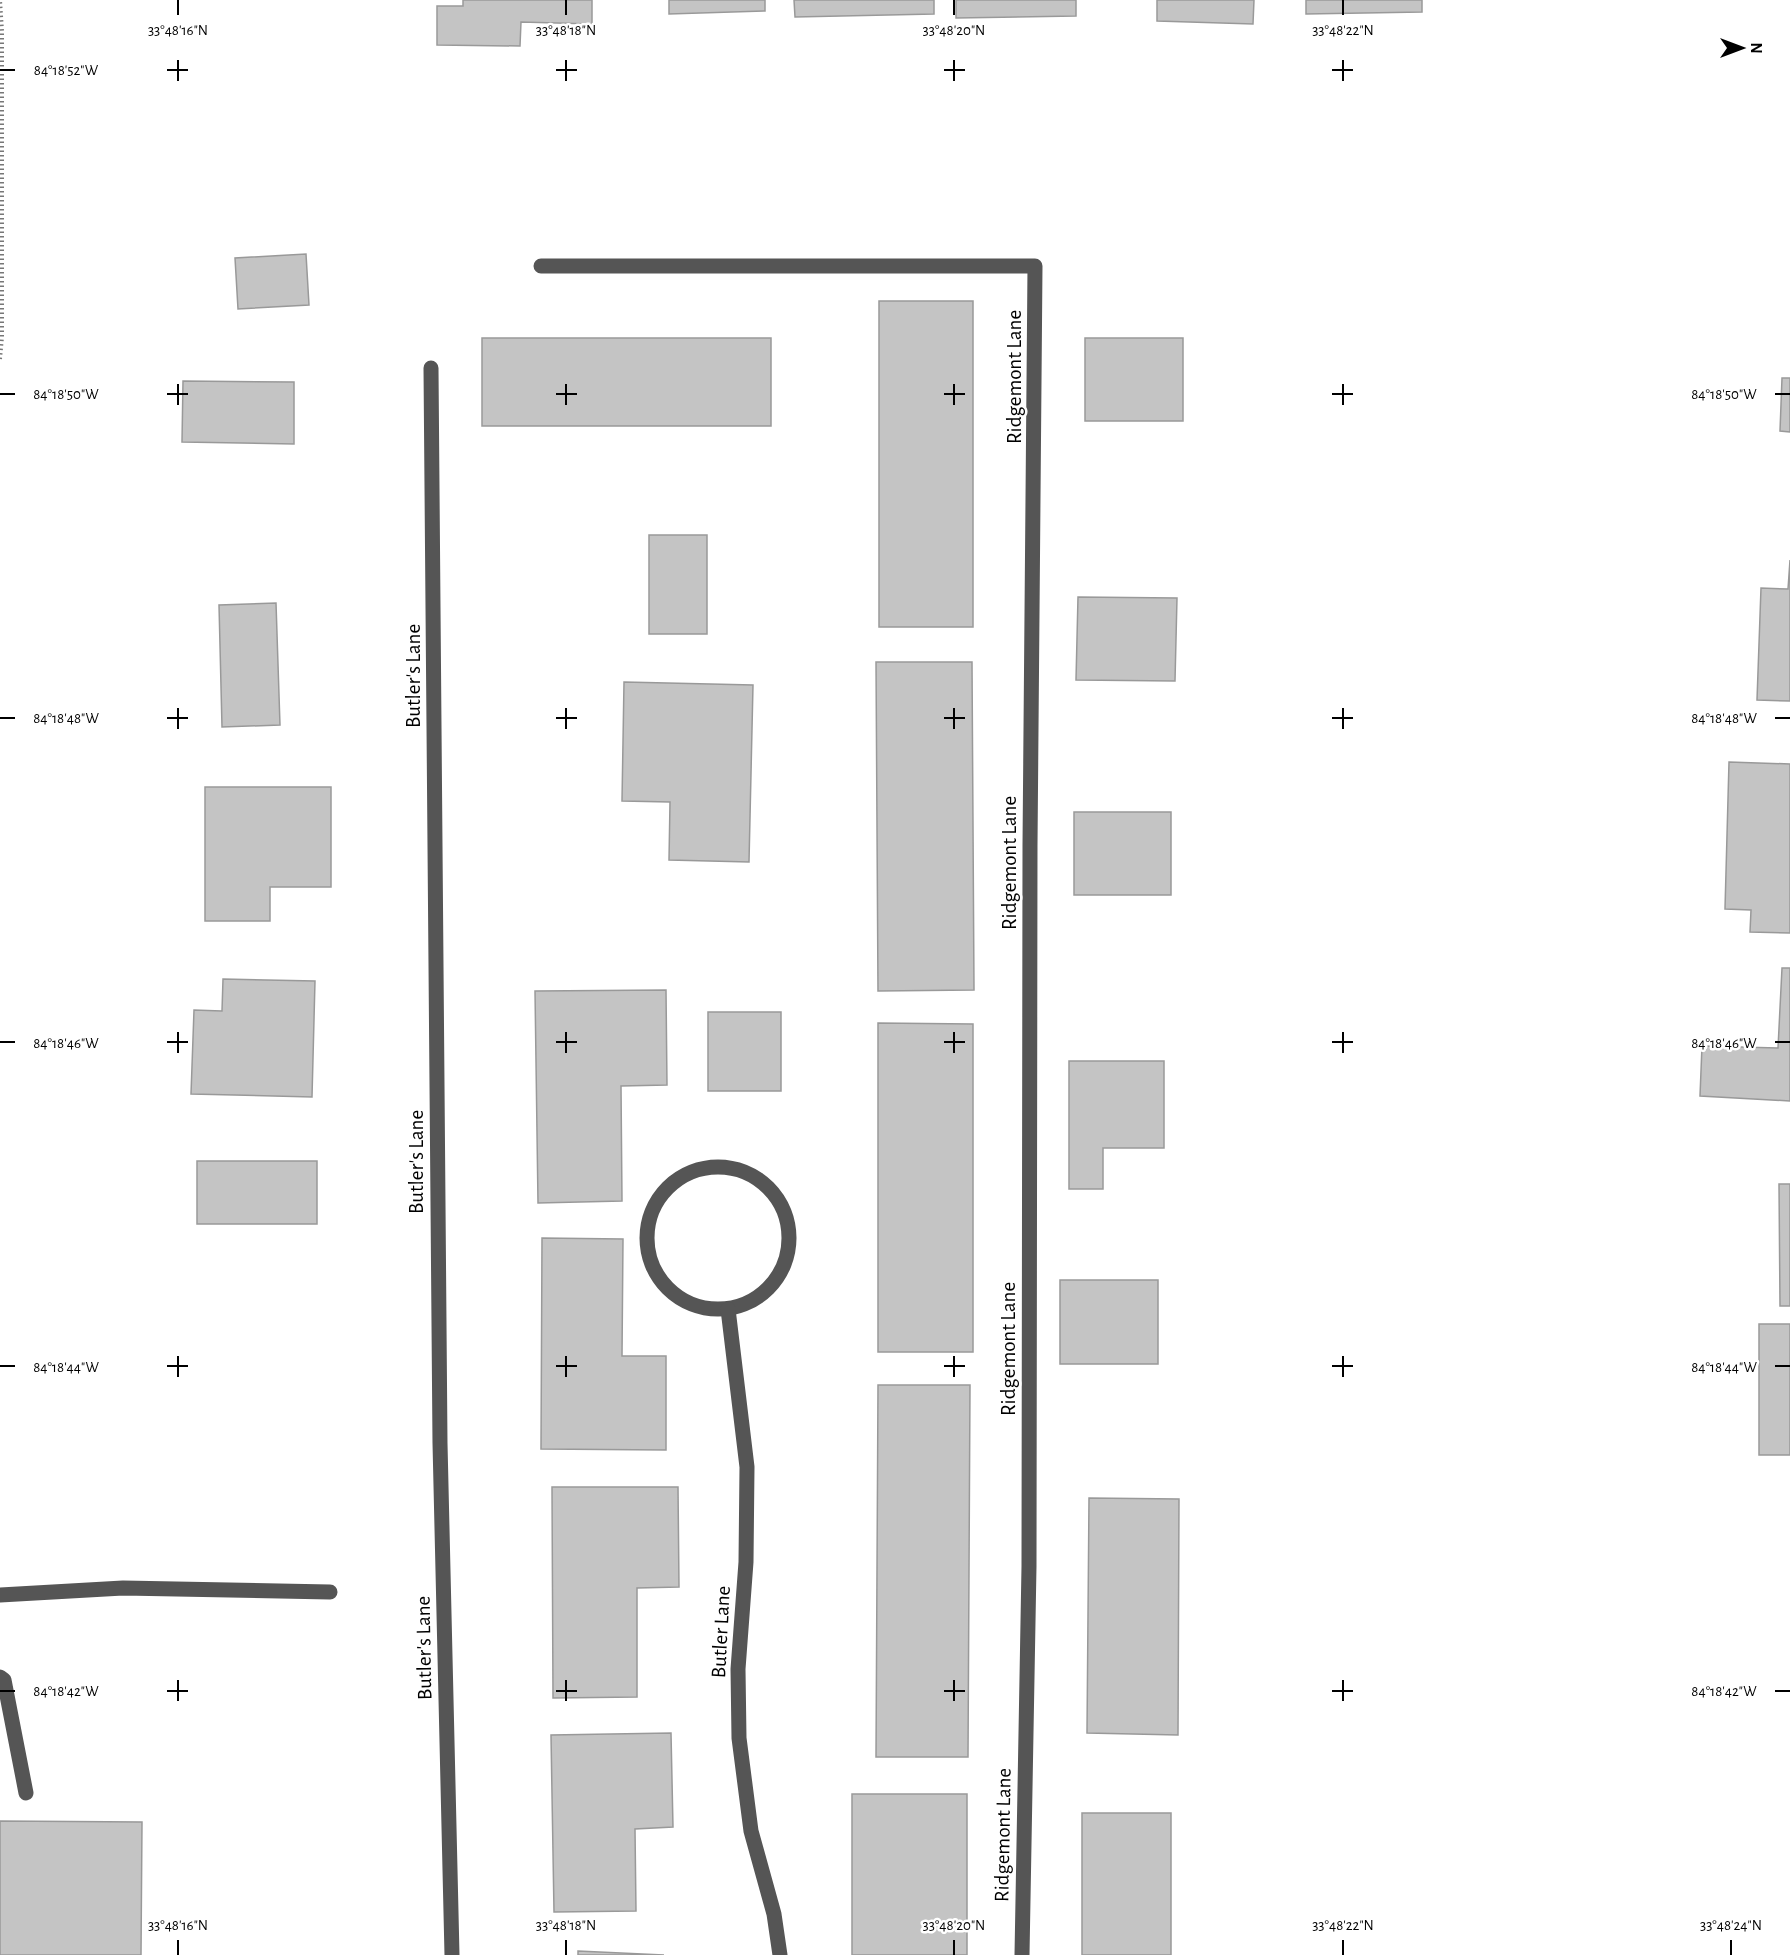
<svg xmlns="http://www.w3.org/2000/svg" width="1790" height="1955" viewBox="0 0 1790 1955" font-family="'Alegreya Sans',sans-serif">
	<rect width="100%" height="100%" fill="#fff"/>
	<!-- building -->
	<g fill="#c4c4c4" stroke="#999" stroke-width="1.5">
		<path d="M 463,0 L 592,0 L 592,24 L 521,22 L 520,46 L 437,45 L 437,6 L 463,6 Z"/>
		<path d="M 669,0 L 765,0 L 765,11 L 669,14 Z"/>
		<path d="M 794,0 L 934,0 L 934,14 L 795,17 Z"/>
		<path d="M 956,0 L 1076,0 L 1076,16 L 956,18 Z"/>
		<path d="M 1157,0 L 1254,0 L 1253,24 L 1157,21 Z"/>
		<path d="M 1306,0 L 1422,0 L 1422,12 L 1306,14 Z"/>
		<path d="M 306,254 L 309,305 L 238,309 L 235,258 Z"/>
		<rect x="879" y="301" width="94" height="326"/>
		<rect x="482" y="338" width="289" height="88"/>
		<rect x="1085" y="338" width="98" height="83"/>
		<path d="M 1782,378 L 1790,378 L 1790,432 L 1780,431 Z"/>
		<path d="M 183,381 L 294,382 L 294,444 L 182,442 Z"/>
		<rect x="649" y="535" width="58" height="99"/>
		<path d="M 1790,560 L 1790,701 L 1757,700 L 1761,588 L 1788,589 Z"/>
		<path d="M 1078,597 L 1177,598 L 1175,681 L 1076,680 Z"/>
		<path d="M 276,603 L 280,725 L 222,727 L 219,605 Z"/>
		<path d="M 876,662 L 972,662 L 974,990 L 878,991 Z"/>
		<path d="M 624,682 L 753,685 L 749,862 L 669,860 L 670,802 L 622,801 Z"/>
		<path d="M 1729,762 L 1790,764 L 1790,933 L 1750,932 L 1751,910 L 1725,909 Z"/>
		<path d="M 205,787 L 331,787 L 331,887 L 270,887 L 270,921 L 205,921 Z"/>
		<rect x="1074" y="812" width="97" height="83"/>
		<path d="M 1782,968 L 1790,968 L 1790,1101 L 1700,1096 L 1702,1046 L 1778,1048 Z"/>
		<path d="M 223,979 L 315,981 L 312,1097 L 191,1094 L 194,1010 L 222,1011 Z"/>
		<path d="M 666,990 L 667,1085 L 621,1086 L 622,1201 L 538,1203 L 535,991 Z"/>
		<rect x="708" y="1012" width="73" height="79"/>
		<path d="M 878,1023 L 973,1024 L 973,1352 L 878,1352 Z"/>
		<path d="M 1069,1061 L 1164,1061 L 1164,1148 L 1103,1148 L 1103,1189 L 1069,1189 Z"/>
		<rect x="197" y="1161" width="120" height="63"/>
		<path d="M 1779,1184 L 1790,1184 L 1790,1306 L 1780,1306 Z"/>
		<path d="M 542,1238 L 623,1239 L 622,1356 L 666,1356 L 666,1450 L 541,1449 Z"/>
		<rect x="1060" y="1280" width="98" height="84"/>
		<rect x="1759" y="1324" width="31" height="131"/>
		<path d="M 878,1385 L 970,1385 L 968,1757 L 876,1757 Z"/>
		<path d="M 552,1487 L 678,1487 L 679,1587 L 637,1588 L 637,1697 L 553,1698 Z"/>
		<path d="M 1089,1498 L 1179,1499 L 1178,1735 L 1087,1733 Z"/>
		<path d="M 671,1733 L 673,1827 L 635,1829 L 636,1911 L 554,1912 L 551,1735 Z"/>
		<rect x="852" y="1794" width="115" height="161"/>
		<rect x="1082" y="1813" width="89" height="142"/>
		<path d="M 0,1821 L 142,1822 L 141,1955 L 0,1955 Z"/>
		<path d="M 578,1951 L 664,1955 L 578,1955 Z"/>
	</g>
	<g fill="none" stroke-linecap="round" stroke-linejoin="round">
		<!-- path -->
		<path stroke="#777" stroke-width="4" stroke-dasharray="1.5 3" stroke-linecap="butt" d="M 0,359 L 2,337 L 2,31 L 0,0"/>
		<!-- minor -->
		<g stroke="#555" stroke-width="15">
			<path d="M 541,266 L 1035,266 L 1030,846 L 1029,1566 L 1022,1955"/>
			<path d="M 431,368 L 440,1443 L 452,1955"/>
			<circle cx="718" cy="1238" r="71"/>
			<path d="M 728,1309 L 747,1467 L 746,1562 L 738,1669 L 739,1738 L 751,1831 L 774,1914 L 780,1955"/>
			<path d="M 0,1595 L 123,1588 L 330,1592"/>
			<path d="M 0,1677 L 4,1680 L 26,1793"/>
		</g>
	</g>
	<!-- ticks -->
	<path fill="none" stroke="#000" stroke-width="2" d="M 178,0 L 178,15M 566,0 L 566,15M 954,0 L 954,15M 1343,0 L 1343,15M 178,60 L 178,81M 566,60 L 566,81M 954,60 L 954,81M 1343,60 L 1343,81M 0,70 L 15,70M 167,70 L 188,70M 556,70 L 577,70M 944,70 L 965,70M 1332,70 L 1353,70M 178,384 L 178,405M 566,384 L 566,405M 954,384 L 954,405M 1343,384 L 1343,405M 0,394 L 15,394M 167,394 L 188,394M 556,394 L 577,394M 944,394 L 965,394M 1332,394 L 1353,394M 1775,394 L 1790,394M 178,708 L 178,729M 566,708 L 566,729M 954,708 L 954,729M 1343,708 L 1343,729M 0,718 L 15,718M 167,718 L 188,718M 556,718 L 577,718M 944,718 L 965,718M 1332,718 L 1353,718M 1775,718 L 1790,718M 178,1032 L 178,1053M 566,1032 L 566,1053M 954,1032 L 954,1053M 1343,1032 L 1343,1053M 0,1042 L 15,1042M 167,1042 L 188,1042M 556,1042 L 577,1042M 944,1042 L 965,1042M 1332,1042 L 1353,1042M 1775,1042 L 1790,1042M 178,1356 L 178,1377M 566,1356 L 566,1377M 954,1356 L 954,1377M 1343,1356 L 1343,1377M 0,1366 L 15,1366M 167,1366 L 188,1366M 556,1366 L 577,1366M 944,1366 L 965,1366M 1332,1366 L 1353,1366M 1775,1366 L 1790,1366M 178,1680 L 178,1701M 566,1680 L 566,1701M 954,1680 L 954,1701M 1343,1680 L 1343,1701M 0,1691 L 15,1691M 167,1691 L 188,1691M 556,1691 L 577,1691M 944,1691 L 965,1691M 1332,1691 L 1353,1691M 1775,1691 L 1790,1691M 178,1940 L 178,1955M 566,1940 L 566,1955M 954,1940 L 954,1955M 1343,1940 L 1343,1955M 1731,1940 L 1731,1955"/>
	<g text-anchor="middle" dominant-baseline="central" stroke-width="5" stroke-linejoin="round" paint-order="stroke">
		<!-- street labels -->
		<g font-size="21" fill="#000" stroke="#fff">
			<text transform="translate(1014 377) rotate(-90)">Ridgemont Lane</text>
			<text transform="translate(413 676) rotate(-90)">Butler's Lane</text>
			<text transform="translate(1009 863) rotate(-90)">Ridgemont Lane</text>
			<text transform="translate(416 1162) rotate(-90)">Butler's Lane</text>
			<text transform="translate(1008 1349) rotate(-90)">Ridgemont Lane</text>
			<text transform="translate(721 1632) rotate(-87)">Butler Lane</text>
			<text transform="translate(424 1648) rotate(-91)">Butler's Lane</text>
			<text transform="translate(1003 1835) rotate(-89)">Ridgemont Lane</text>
		</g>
	</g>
	<g font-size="15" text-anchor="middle" fill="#000" stroke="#fff" stroke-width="5" stroke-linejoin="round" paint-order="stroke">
		<text x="178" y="35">33°48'16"N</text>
		<text x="566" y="35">33°48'18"N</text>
		<text x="954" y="35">33°48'20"N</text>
		<text x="1343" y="35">33°48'22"N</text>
		<text x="66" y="75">84°18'52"W</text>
		<text x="1724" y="399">84°18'50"W</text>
		<text x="66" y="399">84°18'50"W</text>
		<text x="1724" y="723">84°18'48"W</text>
		<text x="66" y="723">84°18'48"W</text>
		<text x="1724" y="1048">84°18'46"W</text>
		<text x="66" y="1048">84°18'46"W</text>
		<text x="1724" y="1372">84°18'44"W</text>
		<text x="66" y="1372">84°18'44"W</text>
		<text x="1724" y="1696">84°18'42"W</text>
		<text x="66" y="1696">84°18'42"W</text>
		<text x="178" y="1930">33°48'16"N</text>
		<text x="566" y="1930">33°48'18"N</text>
		<text x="954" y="1930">33°48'20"N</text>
		<text x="1343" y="1930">33°48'22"N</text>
		<text x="1731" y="1930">33°48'24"N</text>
	</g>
	<!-- north arrow -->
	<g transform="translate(1742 48) rotate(90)" stroke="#ffffff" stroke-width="4.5" paint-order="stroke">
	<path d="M0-4.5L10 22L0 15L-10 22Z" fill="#000000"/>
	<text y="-9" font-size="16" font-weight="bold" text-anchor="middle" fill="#000000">N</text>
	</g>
</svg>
